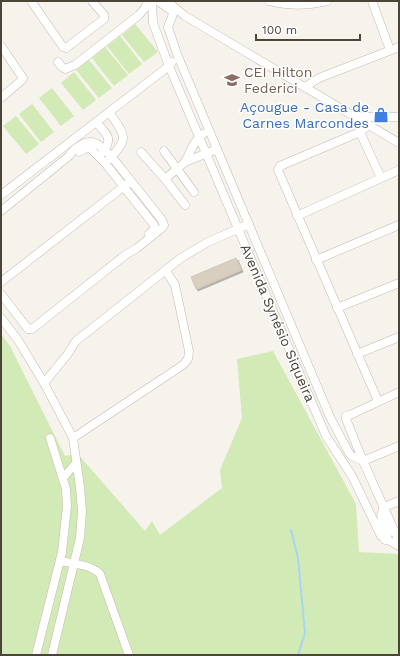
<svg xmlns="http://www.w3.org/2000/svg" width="400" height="656" viewBox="0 0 400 656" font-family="'Work Sans',sans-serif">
	<defs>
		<filter id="shadow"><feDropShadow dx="2" dy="2" stdDeviation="0" flood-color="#0004"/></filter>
	</defs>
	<rect width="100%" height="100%" fill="#f6f3ec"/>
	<!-- green -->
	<g fill="#d2eab5">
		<path d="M 135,24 L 158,52 L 144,62 L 122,35 Z"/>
		<path d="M 120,36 L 142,64 L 129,74 L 107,46 Z"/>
		<path d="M 105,47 L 128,75 L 114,86 L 92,58 Z"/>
		<path d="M 89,60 L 112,88 L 99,98 L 76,70 Z"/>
		<path d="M 74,72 L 96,100 L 83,110 L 61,83 Z"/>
		<path d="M 52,88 L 74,116 L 61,126 L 39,98 Z"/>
		<path d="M 32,104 L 54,132 L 41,142 L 19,114 Z"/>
		<path d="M 16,116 L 39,144 L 26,154 L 3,126 Z"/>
		<path d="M 1,334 L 10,346 L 65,456 L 77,453 L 145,531 L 152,521 L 160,535 L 222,488 L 220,470 L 242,418 L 237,359 L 273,351 L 356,504 L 359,552 L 399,554 L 399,655 L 1,655 Z"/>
	</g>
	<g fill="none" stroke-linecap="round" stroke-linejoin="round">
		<!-- stream -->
		<path stroke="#a9d4f2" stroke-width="2" d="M 291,530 L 298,558 L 305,633 L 298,655"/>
	</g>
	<!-- building -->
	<path fill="#d8cfc1" stroke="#d3c7b4" filter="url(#shadow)" d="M 236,258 L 241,270 L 196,289 L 191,277 Z"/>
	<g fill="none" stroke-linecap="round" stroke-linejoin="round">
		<!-- minor casing -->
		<g stroke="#c2bbae" stroke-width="9">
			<g id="minor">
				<path d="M 31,1 L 63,47 L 66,48 L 104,19 L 104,15 L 92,1"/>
				<path d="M 152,1 L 153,23 L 169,66 L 326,436 L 352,476 L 381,536 L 399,546"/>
				<path d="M 158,1 L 172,11"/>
				<path d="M 167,1 L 185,16 L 399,143"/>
				<path d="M 269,1 C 293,6 303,6 327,1"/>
				<path d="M 372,1 L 390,50"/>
				<path d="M 175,9 L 168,27 L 177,54 L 330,417 L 349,453 L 352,456 L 363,461"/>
				<path d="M 1,46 L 23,78 L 22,80 L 1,98"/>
				<path d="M 58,62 L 62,67 L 65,69 L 75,65 L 139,15 L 145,8 L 148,1"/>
				<path d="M 305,87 L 319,78 L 399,47"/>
				<path d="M 357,117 L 399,117"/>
				<path d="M 96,122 C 108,136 114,138 101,154"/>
				<path d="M 369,125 L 360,132 L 280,166 L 278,170 L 378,401"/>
				<path d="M 360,132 L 381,178"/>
				<path d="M 164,151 L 194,192"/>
				<path d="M 79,152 L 84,149 L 90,148 L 105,163 L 154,225 L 155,229 L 149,234"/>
				<path d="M 141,152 L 165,179 L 185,205"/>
				<path d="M 109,159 C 131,138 124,134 109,112"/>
				<path d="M 185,162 C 190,153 194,140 203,134"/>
				<path d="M 165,179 L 185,162 L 217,149"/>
				<path d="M 1,195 L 169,66 L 172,62"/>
				<path d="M 1,211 L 69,156 C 73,149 86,139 95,143 C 108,150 118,165 127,176 C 139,191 150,205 162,220 L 164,225 L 162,228 L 137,248 L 124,256 L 32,329 L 28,329 L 1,294"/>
				<path d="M 297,216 L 399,170"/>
				<path d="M 316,260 L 399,225"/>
				<path d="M 1,282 L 127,184"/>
				<path d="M 337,308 L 399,283"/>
				<path d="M 1,318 L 18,340 L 44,383 L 73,438 L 80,487 L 82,511 L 80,538 L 52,655"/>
				<path d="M 357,354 L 399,337"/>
				<path d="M 44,383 L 67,355 L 76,341 L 181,258 L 208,242 L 249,224"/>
				<path d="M 399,392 L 350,415 L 346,416 L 346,419 L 363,461 L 399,541"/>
				<path d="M 73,438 L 183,365 L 188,359 L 189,351 L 175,285 L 166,271"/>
				<path d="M 363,461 L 399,446"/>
				<path d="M 63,478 L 76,463"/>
				<path d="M 385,540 L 388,534 C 383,523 378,519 384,507 L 399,501"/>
				<path d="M 60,561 C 73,564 90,564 100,574 L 129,655"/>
				<path d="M 36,655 L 62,552 L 67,506 L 66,489 L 50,438"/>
			</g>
		</g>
		<!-- minor -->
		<use href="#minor" stroke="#fff" stroke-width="8"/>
	</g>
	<!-- icons -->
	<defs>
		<g id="school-bare" transform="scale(1.2)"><path d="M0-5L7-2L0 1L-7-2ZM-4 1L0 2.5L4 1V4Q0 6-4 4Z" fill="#8d6e63" stroke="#fff" stroke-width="2.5" paint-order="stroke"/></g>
		<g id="shop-bare" transform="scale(1.2)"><path d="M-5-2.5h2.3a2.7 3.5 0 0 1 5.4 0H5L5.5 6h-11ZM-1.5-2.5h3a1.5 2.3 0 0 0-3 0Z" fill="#3f7fe0" stroke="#fff" stroke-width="2.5" paint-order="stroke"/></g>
	</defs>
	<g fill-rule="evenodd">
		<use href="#school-bare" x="232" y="80"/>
		<use href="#shop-bare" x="381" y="115"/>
	</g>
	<g text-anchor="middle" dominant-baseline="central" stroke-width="3" stroke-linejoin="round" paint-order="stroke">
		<!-- education labels -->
		<g font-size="14" fill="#785e54" stroke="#fff" text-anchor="start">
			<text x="244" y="72">CEI Hilton<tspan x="244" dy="16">Federici</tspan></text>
		</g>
		<!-- shop labels -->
		<g font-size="14" fill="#366cbe" stroke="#fff" text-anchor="end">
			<text x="369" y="107">Açougue - Casa de<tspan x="369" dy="16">Carnes Marcondes</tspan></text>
		</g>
		<!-- street labels -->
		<g font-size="14" fill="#4b4439" stroke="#fff">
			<text transform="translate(278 323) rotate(67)">Avenida Synésio Siqueira</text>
		</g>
	</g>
	<!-- border -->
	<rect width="400" height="656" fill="none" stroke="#4b4439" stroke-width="4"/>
	<!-- scale -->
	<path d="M256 34v6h104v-6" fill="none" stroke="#4b4439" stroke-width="2"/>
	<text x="262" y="34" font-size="12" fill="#4b4439" stroke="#ffffff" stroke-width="3" paint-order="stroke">100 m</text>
</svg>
